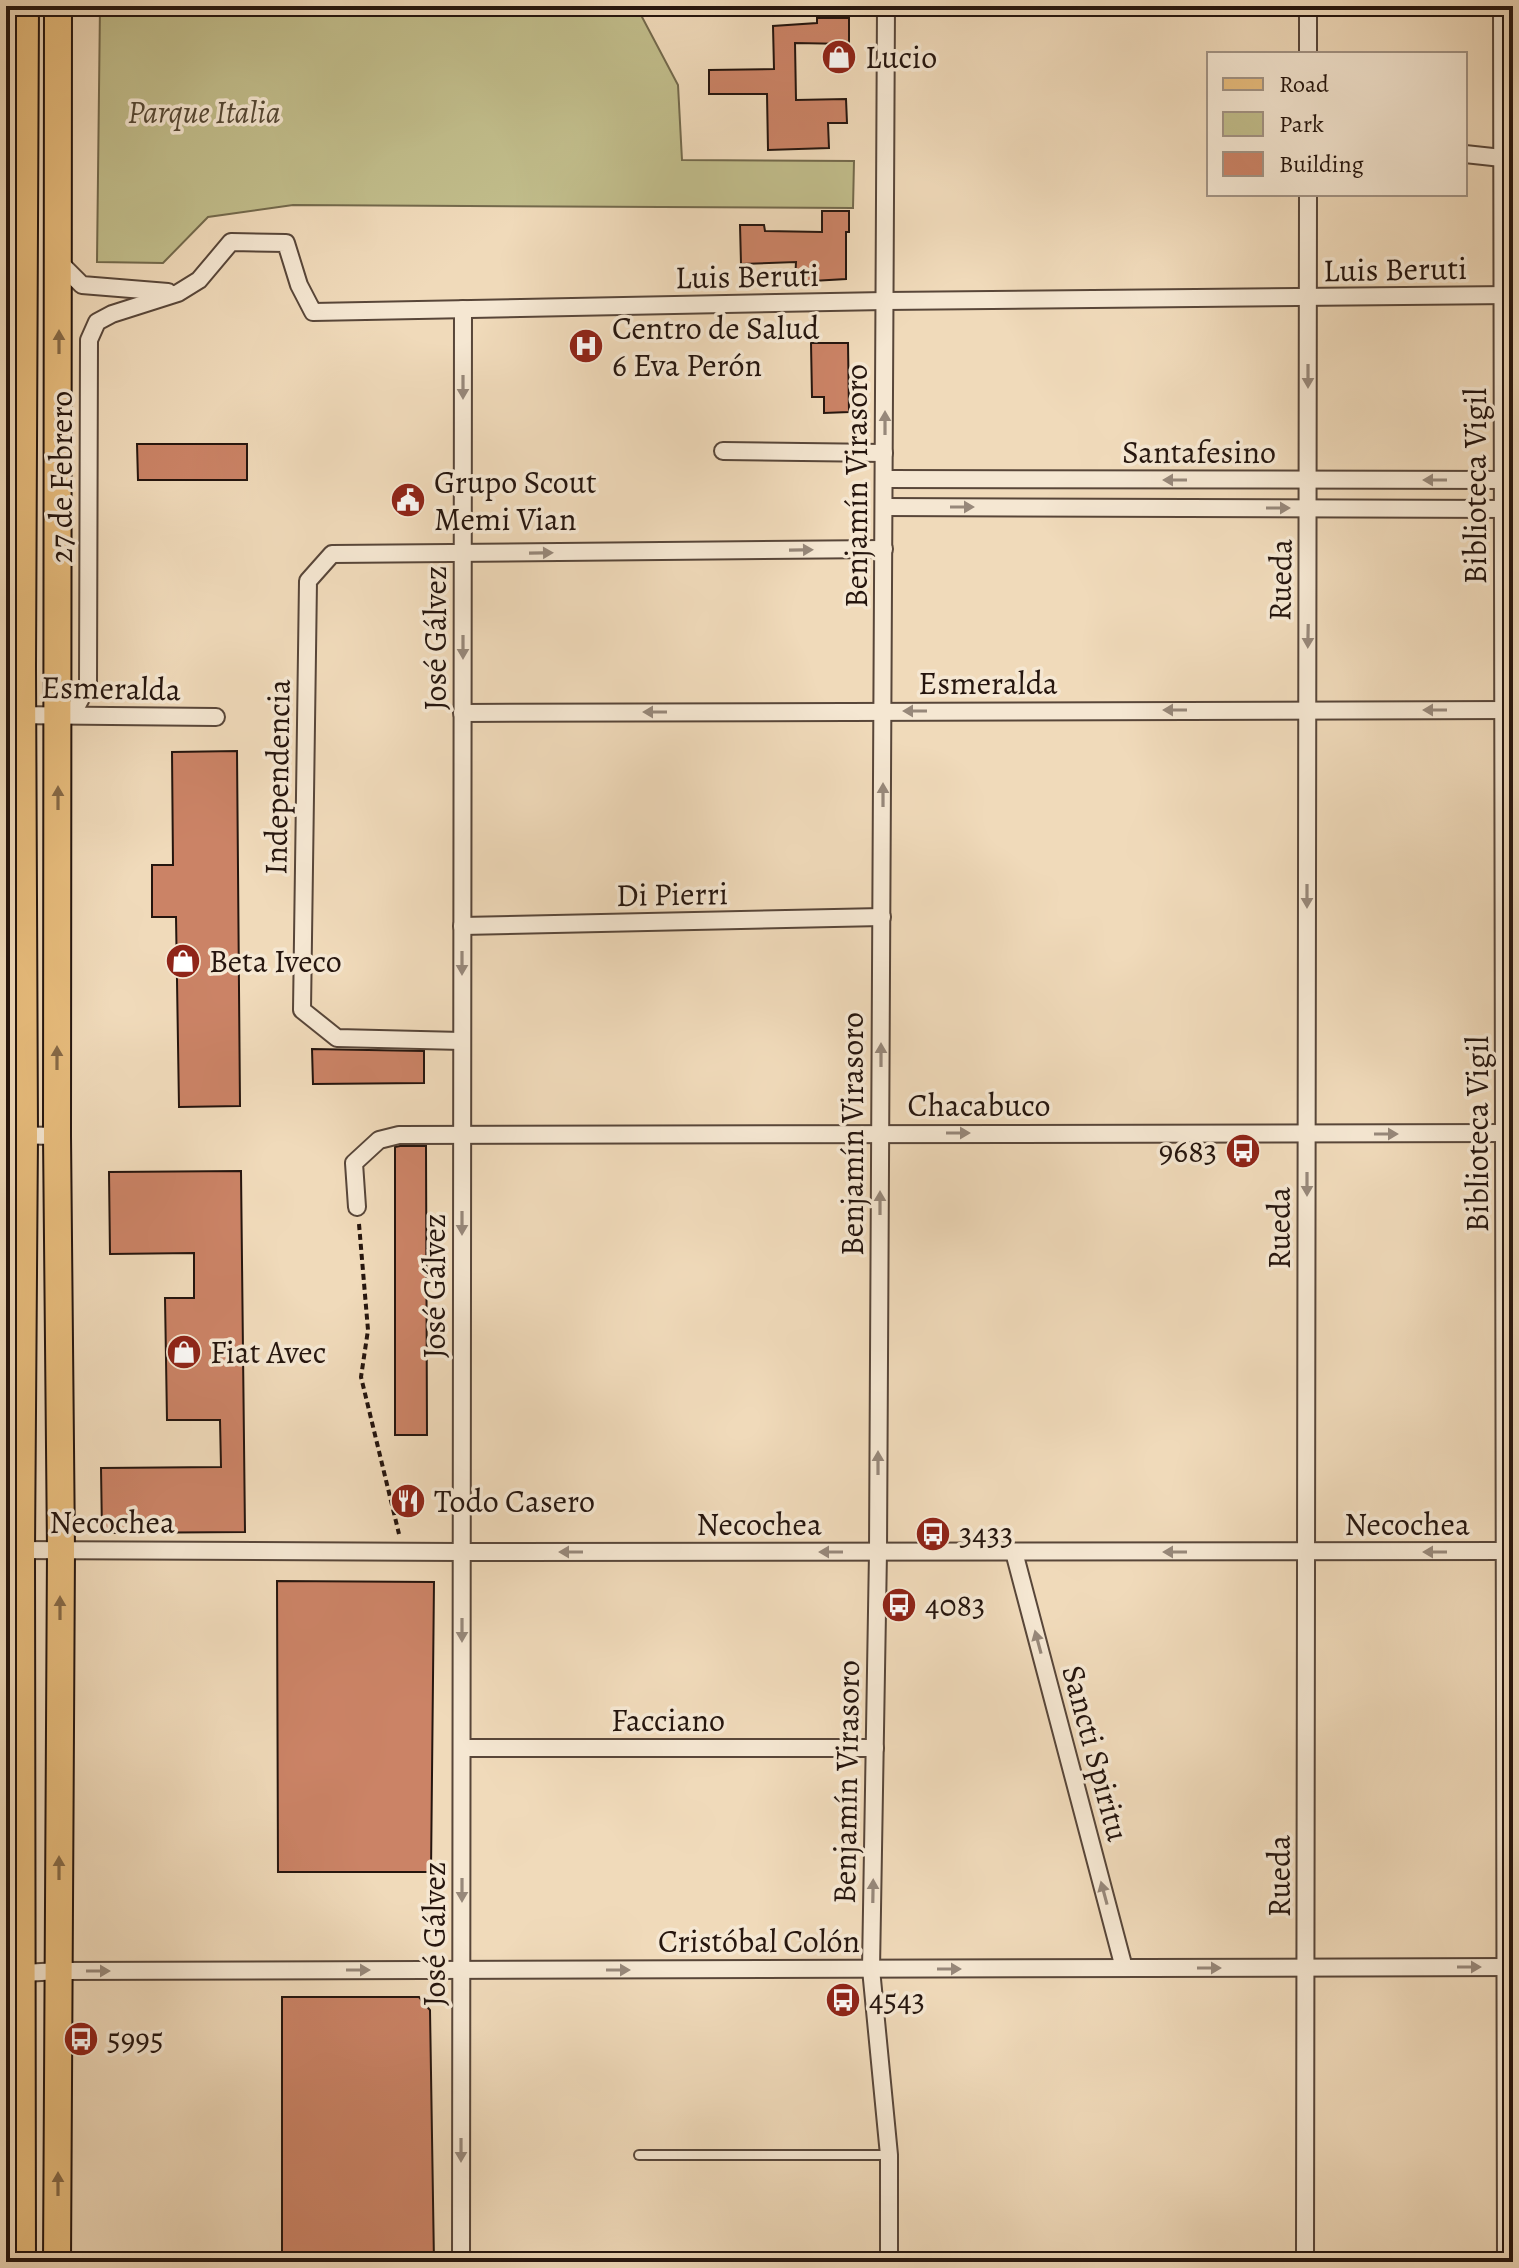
<svg xmlns="http://www.w3.org/2000/svg" width="1519" height="2268" viewBox="0 0 1519 2268" font-family="Alegreya,serif">
	<rect width="100%" height="100%" fill="#f0daba"/>
	<filter id="stains"><feTurbulence type="fractalNoise" baseFrequency=".0025" numOctaves="4"/><feColorMatrix values="0 0 0 0 .2 0 0 0 0 .09 0 0 0 0 .02 0 0 0 .5 -.17"/></filter>
	<radialGradient id="worn" r=".72"><stop offset=".6" stop-color="#630" stop-opacity="0"/><stop offset="1" stop-color="#630" stop-opacity=".3"/></radialGradient>
	<!-- green -->
	<path fill="#c1bd8b" stroke="#73694c" stroke-width="2" d="M 100,6 L 641,6 L 642,17 L 678,85 L 682,160 L 854,161 L 853,208 L 293,205 L 208,217 L 163,263 L 97,262 Z"/>
	<!-- building -->
	<g fill="#cb8366" stroke="#25150e" stroke-width="2">
		<path d="M 817,18 L 849,18 L 849,44 L 795,43 L 796,100 L 846,99 L 847,123 L 828,123 L 829,148 L 768,150 L 767,94 L 709,94 L 709,70 L 774,69 L 773,26 L 817,23 Z"/>
		<path d="M 822,211 L 849,211 L 849,232 L 846,232 L 846,279 L 795,282 L 796,262 L 741,264 L 740,225 L 764,225 L 765,231 L 822,232 Z"/>
		<path d="M 811,343 L 848,343 L 849,412 L 824,413 L 824,397 L 812,397 Z"/>
		<path d="M 137,444 L 247,444 L 247,480 L 138,480 Z"/>
		<path d="M 237,751 L 240,1106 L 179,1107 L 176,917 L 152,917 L 152,865 L 173,865 L 172,752 Z"/>
		<path d="M 312,1049 L 424,1051 L 424,1083 L 313,1084 Z"/>
		<path d="M 400,1146 L 426,1146 L 427,1435 L 395,1435 L 395,1147 Z"/>
		<path d="M 241,1171 L 245,1532 L 102,1533 L 101,1468 L 221,1467 L 220,1420 L 167,1420 L 165,1298 L 194,1298 L 194,1253 L 110,1254 L 109,1172 Z"/>
		<path d="M 277,1581 L 434,1582 L 431,1872 L 278,1872 Z"/>
		<path d="M 282,1997 L 419,1997 L 430,2010 L 434,2262 L 282,2262 Z"/>
	</g>
	<g fill="none" stroke-linecap="round" stroke-linejoin="round">
		<!-- service casing -->
		<g stroke="#584639" stroke-width="12">
			<path id="service" d="M 639,2155 L 889,2155"/>
		</g>
		<!-- minor casing -->
		<g stroke="#584639" stroke-width="20">
			<g id="minor">
				<path d="M 886,6 L 878,1552 L 871,1969 L 889,2155 L 889,2262"/>
				<path d="M 1502,6 L 1506,2262"/>
				<path d="M 1308,54 L 1308,6"/>
				<path d="M 1465,154 L 1511,159"/>
				<path d="M 59,262 L 82,285 L 168,292"/>
				<path d="M 723,451 L 884,453"/>
				<path d="M 884,479 L 1511,480"/>
				<path d="M 884,507 L 1511,509"/>
				<path d="M 462,713 L 1511,710"/>
				<path d="M 6,715 L 216,717"/>
				<path d="M 72,715 L 88,685 L 89,340 L 97,322 L 112,314 L 178,293 L 199,280 L 231,242 L 286,243 L 299,285 L 313,312 L 885,301 L 1511,295"/>
				<path d="M 462,926 L 882,917"/>
				<path d="M 462,1041 L 337,1038 L 302,1010 L 308,581 L 332,554 L 884,549"/>
				<path d="M 6,1135 L 57,1136"/>
				<path d="M 357,1207 L 354,1163 L 379,1140 L 399,1135 L 1513,1133"/>
				<path d="M 6,1550 L 462,1552 L 1513,1551"/>
				<path d="M 1014,1552 L 1124,1968"/>
				<path d="M 462,1748 L 875,1748"/>
				<path d="M 6,1974 L 59,1971 L 1513,1967"/>
				<path d="M 461,2262 L 463,309"/>
				<path d="M 1305,2262 L 1308,194"/>
			</g>
		</g>
		<!-- primary casing -->
		<g stroke="#25150e" stroke-width="30">
			<g id="primary">
				<path d="M 22,2262 L 21,1550 L 24,1135 L 22,666 L 25,6"/>
				<path d="M 57,2262 L 61,1550 L 57,1136 L 58,6"/>
			</g>
		</g>
		<!-- path -->
		<path stroke="#25150e" stroke-width="4" stroke-dasharray="6 4" stroke-linecap="butt" d="M 359,1224 L 368,1330 L 361,1377 L 399,1534"/>
		<!-- service -->
		<use href="#service" stroke="#f5e7d2" stroke-width="8"/>
		<!-- minor -->
		<use href="#minor" stroke="#f5e7d2" stroke-width="16"/>
		<!-- primary -->
		<use href="#primary" stroke="#e8bd7d" stroke-width="26"/>
	</g>
	<!-- one-way arrows -->
	<defs><path id="oneway-solid" d="M-6-.8H1V-3.2L6.5 0L1 3.2V.8H-6Z" transform="scale(2)"/></defs>
	<g fill="#866946">
		<use href="#oneway-solid" transform="translate(59 342) rotate(-90)"/>
		<use href="#oneway-solid" transform="translate(58 798) rotate(-90)"/>
		<use href="#oneway-solid" transform="translate(57 1058) rotate(-90)"/>
		<use href="#oneway-solid" transform="translate(60 1608) rotate(-90)"/>
		<use href="#oneway-solid" transform="translate(59 1868) rotate(-90)"/>
		<use href="#oneway-solid" transform="translate(58 2184) rotate(-90)"/>
	</g>
	<g fill="#97887a">
		<use href="#oneway-solid" transform="translate(1308 376) rotate(90)"/>
		<use href="#oneway-solid" transform="translate(463 387) rotate(90)"/>
		<use href="#oneway-solid" transform="translate(885 423) rotate(-90)"/>
		<use href="#oneway-solid" transform="translate(1175 480) rotate(-180)"/>
		<use href="#oneway-solid" transform="translate(1435 480) rotate(-180)"/>
		<use href="#oneway-solid" transform="translate(962 507)"/>
		<use href="#oneway-solid" transform="translate(1278 508)"/>
		<use href="#oneway-solid" transform="translate(801 550) rotate(-1)"/>
		<use href="#oneway-solid" transform="translate(541 553) rotate(-1)"/>
		<use href="#oneway-solid" transform="translate(1308 636) rotate(91)"/>
		<use href="#oneway-solid" transform="translate(463 647) rotate(90)"/>
		<use href="#oneway-solid" transform="translate(1175 710) rotate(180)"/>
		<use href="#oneway-solid" transform="translate(1435 710) rotate(-180)"/>
		<use href="#oneway-solid" transform="translate(915 711) rotate(180)"/>
		<use href="#oneway-solid" transform="translate(655 712) rotate(180)"/>
		<use href="#oneway-solid" transform="translate(883 795) rotate(-90)"/>
		<use href="#oneway-solid" transform="translate(1307 896) rotate(90)"/>
		<use href="#oneway-solid" transform="translate(462 963) rotate(90)"/>
		<use href="#oneway-solid" transform="translate(881 1055) rotate(-90)"/>
		<use href="#oneway-solid" transform="translate(958 1133)"/>
		<use href="#oneway-solid" transform="translate(1386 1134)"/>
		<use href="#oneway-solid" transform="translate(1307 1184) rotate(90)"/>
		<use href="#oneway-solid" transform="translate(880 1203) rotate(-90)"/>
		<use href="#oneway-solid" transform="translate(462 1223) rotate(90)"/>
		<use href="#oneway-solid" transform="translate(878 1463) rotate(-90)"/>
		<use href="#oneway-solid" transform="translate(571 1552) rotate(180)"/>
		<use href="#oneway-solid" transform="translate(831 1552) rotate(180)"/>
		<use href="#oneway-solid" transform="translate(1175 1552) rotate(180)"/>
		<use href="#oneway-solid" transform="translate(1435 1552) rotate(180)"/>
		<use href="#oneway-solid" transform="translate(462 1630) rotate(90)"/>
		<use href="#oneway-solid" transform="translate(1038 1642) rotate(-105)"/>
		<use href="#oneway-solid" transform="translate(462 1890) rotate(90)"/>
		<use href="#oneway-solid" transform="translate(873 1891) rotate(-89)"/>
		<use href="#oneway-solid" transform="translate(1104 1893) rotate(-105)"/>
		<use href="#oneway-solid" transform="translate(1469 1967)"/>
		<use href="#oneway-solid" transform="translate(1209 1968)"/>
		<use href="#oneway-solid" transform="translate(949 1969)"/>
		<use href="#oneway-solid" transform="translate(358 1970)"/>
		<use href="#oneway-solid" transform="translate(618 1970)"/>
		<use href="#oneway-solid" transform="translate(98 1971)"/>
		<use href="#oneway-solid" transform="translate(461 2150) rotate(90)"/>
	</g>
	<!-- icons -->
	<defs>
		<g id="shop-disc" transform="scale(1.8)"><circle r="9.5" fill="#8f2418" stroke="#f5e7d2"/><path d="M-5-2.5h2.3a2.7 3.5 0 0 1 5.4 0H5L5.5 6h-11ZM-1.5-2.5h3a1.5 2.3 0 0 0-3 0Z" fill="#fff"/></g>
		<g id="hospital-disc" transform="scale(1.8)"><circle r="9.5" fill="#8f2418" stroke="#f5e7d2"/><path d="M-5-5h3v3.5h4V-5h3V5h-3V1.5h-4V5h-3Z" fill="#fff"/></g>
		<g id="civic-disc" transform="scale(1.8)"><circle r="9.5" fill="#8f2418" stroke="#f5e7d2"/><path d="M-.6-6.5H3V-4.5H.6V-3L4-1V1h2V6H-6V1h2V-1L-.6-3ZM-1.2 2.5V6h2.4V2.5Z" fill="#fff"/></g>
		<g id="bus-disc" transform="scale(1.8)"><circle r="9.5" fill="#8f2418" stroke="#f5e7d2"/><path d="M-5-6H5V4H4V6H2V4H-2V6H-4V4H-5ZM-3.5-4V0h7V-4ZM-3.5 1.2v1.5H-2V1.2ZM2 1.2v1.5H3.5V1.2Z" fill="#fff"/></g>
		<g id="restaurant-disc" transform="scale(1.8)"><circle r="9.5" fill="#8f2418" stroke="#f5e7d2"/><path d="M-5-6h1v4h1v-4h1v4h1v-4h1v5L-1.5 .5V6h-2V.5L-5-1ZM5-6V6H3V1.5H1.5Q1.5-4 5-6Z" fill="#fff"/></g>
	</defs>
	<g fill-rule="evenodd">
		<use href="#shop-disc" x="839" y="57"/>
		<use href="#hospital-disc" x="586" y="346"/>
		<use href="#civic-disc" x="408" y="500"/>
		<use href="#shop-disc" x="183" y="961"/>
		<use href="#bus-disc" x="1243" y="1151"/>
		<use href="#shop-disc" x="184" y="1352"/>
		<use href="#restaurant-disc" x="408" y="1501"/>
		<use href="#bus-disc" x="933" y="1534"/>
		<use href="#bus-disc" x="899" y="1605"/>
		<use href="#bus-disc" x="843" y="2000"/>
		<use href="#bus-disc" x="81" y="2039"/>
	</g>
	<g text-anchor="middle" dominant-baseline="central" stroke-width="7" stroke-linejoin="round" paint-order="stroke">
		<!-- poi labels -->
		<g font-size="32" fill="#25150e" stroke="#f5e7d2" text-anchor="start">
			<text x="865" y="57">Lucio</text>
			<text x="612" y="328">Centro de Salud<tspan x="612" dy="37">6 Eva Perón</tspan></text>
			<text x="434" y="482">Grupo Scout<tspan x="434" dy="37">Memi Vian</tspan></text>
			<text x="209" y="961">Beta Iveco</text>
			<text x="1217" y="1151" text-anchor="end">9683</text>
			<text x="210" y="1352">Fiat Avec</text>
			<text x="434" y="1501">Todo Casero</text>
			<text x="959" y="1534">3433</text>
			<text x="925" y="1605">4083</text>
			<text x="869" y="2000">4543</text>
			<text x="107" y="2039">5995</text>
		</g>
		<!-- park labels -->
		<g font-size="32" font-style="italic" fill="#544734" stroke="#f5e7d2">
			<text x="204" y="112">Parque Italia</text>
		</g>
		<!-- street labels -->
		<g font-size="32" fill="#25150e" stroke="#f5e7d2">
			<text transform="translate(1395 269) rotate(-1)">Luis Beruti</text>
			<text transform="translate(747 276) rotate(-1)">Luis Beruti</text>
			<text x="1199" y="452">Santafesino</text>
			<text transform="translate(61 477) rotate(-90)">27 de Febrero</text>
			<text transform="translate(856 486) rotate(-90)">Benjamín Virasoro</text>
			<text transform="translate(1475 486) rotate(-90)">Biblioteca Vigil</text>
			<text transform="translate(1280 580) rotate(-89)">Rueda</text>
			<text transform="translate(435 638) rotate(-90)">José Gálvez</text>
			<text x="988" y="683">Esmeralda</text>
			<text transform="translate(111 688) rotate(1)">Esmeralda</text>
			<text transform="translate(277 777) rotate(-89)">Independencia</text>
			<text transform="translate(672 894) rotate(-1)">Di Pierri</text>
			<text x="979" y="1105">Chacabuco</text>
			<text transform="translate(852 1134) rotate(-90)">Benjamín Virasoro</text>
			<text transform="translate(1477 1134) rotate(-90)">Biblioteca Vigil</text>
			<text transform="translate(1279 1228) rotate(-90)">Rueda</text>
			<text transform="translate(434 1286) rotate(-90)">José Gálvez</text>
			<text x="112" y="1522">Necochea</text>
			<text x="759" y="1524">Necochea</text>
			<text x="1407" y="1524">Necochea</text>
			<text x="668" y="1720">Facciano</text>
			<text transform="translate(1096 1753) rotate(75)">Sancti Spiritu</text>
			<text transform="translate(846 1782) rotate(-89)">Benjamín Virasoro</text>
			<text transform="translate(1279 1876) rotate(-90)">Rueda</text>
			<text transform="translate(434 1934) rotate(-90)">José Gálvez</text>
			<text x="759" y="1941">Cristóbal Colón</text>
		</g>
	</g>
	<!-- margin -->
	<rect width="1519" height="2268" fill="none" stroke="#f0daba" stroke-width="32"/>
	<rect x="8" y="8" width="1503" height="2252" fill="none" stroke="#25150e" stroke-width="4"/>
	<rect x="16" y="16" width="1487" height="2236" fill="none" stroke="#25150e" stroke-width="2"/>
	<!-- legend -->
	<rect x="1207" y="52" width="260" height="144" fill="#f5e7d2" stroke="#a29384" stroke-width="2"/>
	<rect x="1223" y="78" width="40" height="12" fill="#e8bd7d" stroke="#a29384" stroke-width="2"/>
	<text x="1279" y="92" font-size="24" fill="#25150e">Road</text>
	<rect x="1223" y="112" width="40" height="24" fill="#c1bd8b" stroke="#a29384" stroke-width="2"/>
	<text x="1279" y="132" font-size="24" fill="#25150e">Park</text>
	<rect x="1223" y="152" width="40" height="24" fill="#cb8366" stroke="#a29384" stroke-width="2"/>
	<text x="1279" y="172" font-size="24" fill="#25150e">Building</text>
	<rect width="100%" height="100%" filter="url(#stains)"/>
	<rect width="100%" height="100%" fill="url(#worn)"/>
</svg>
